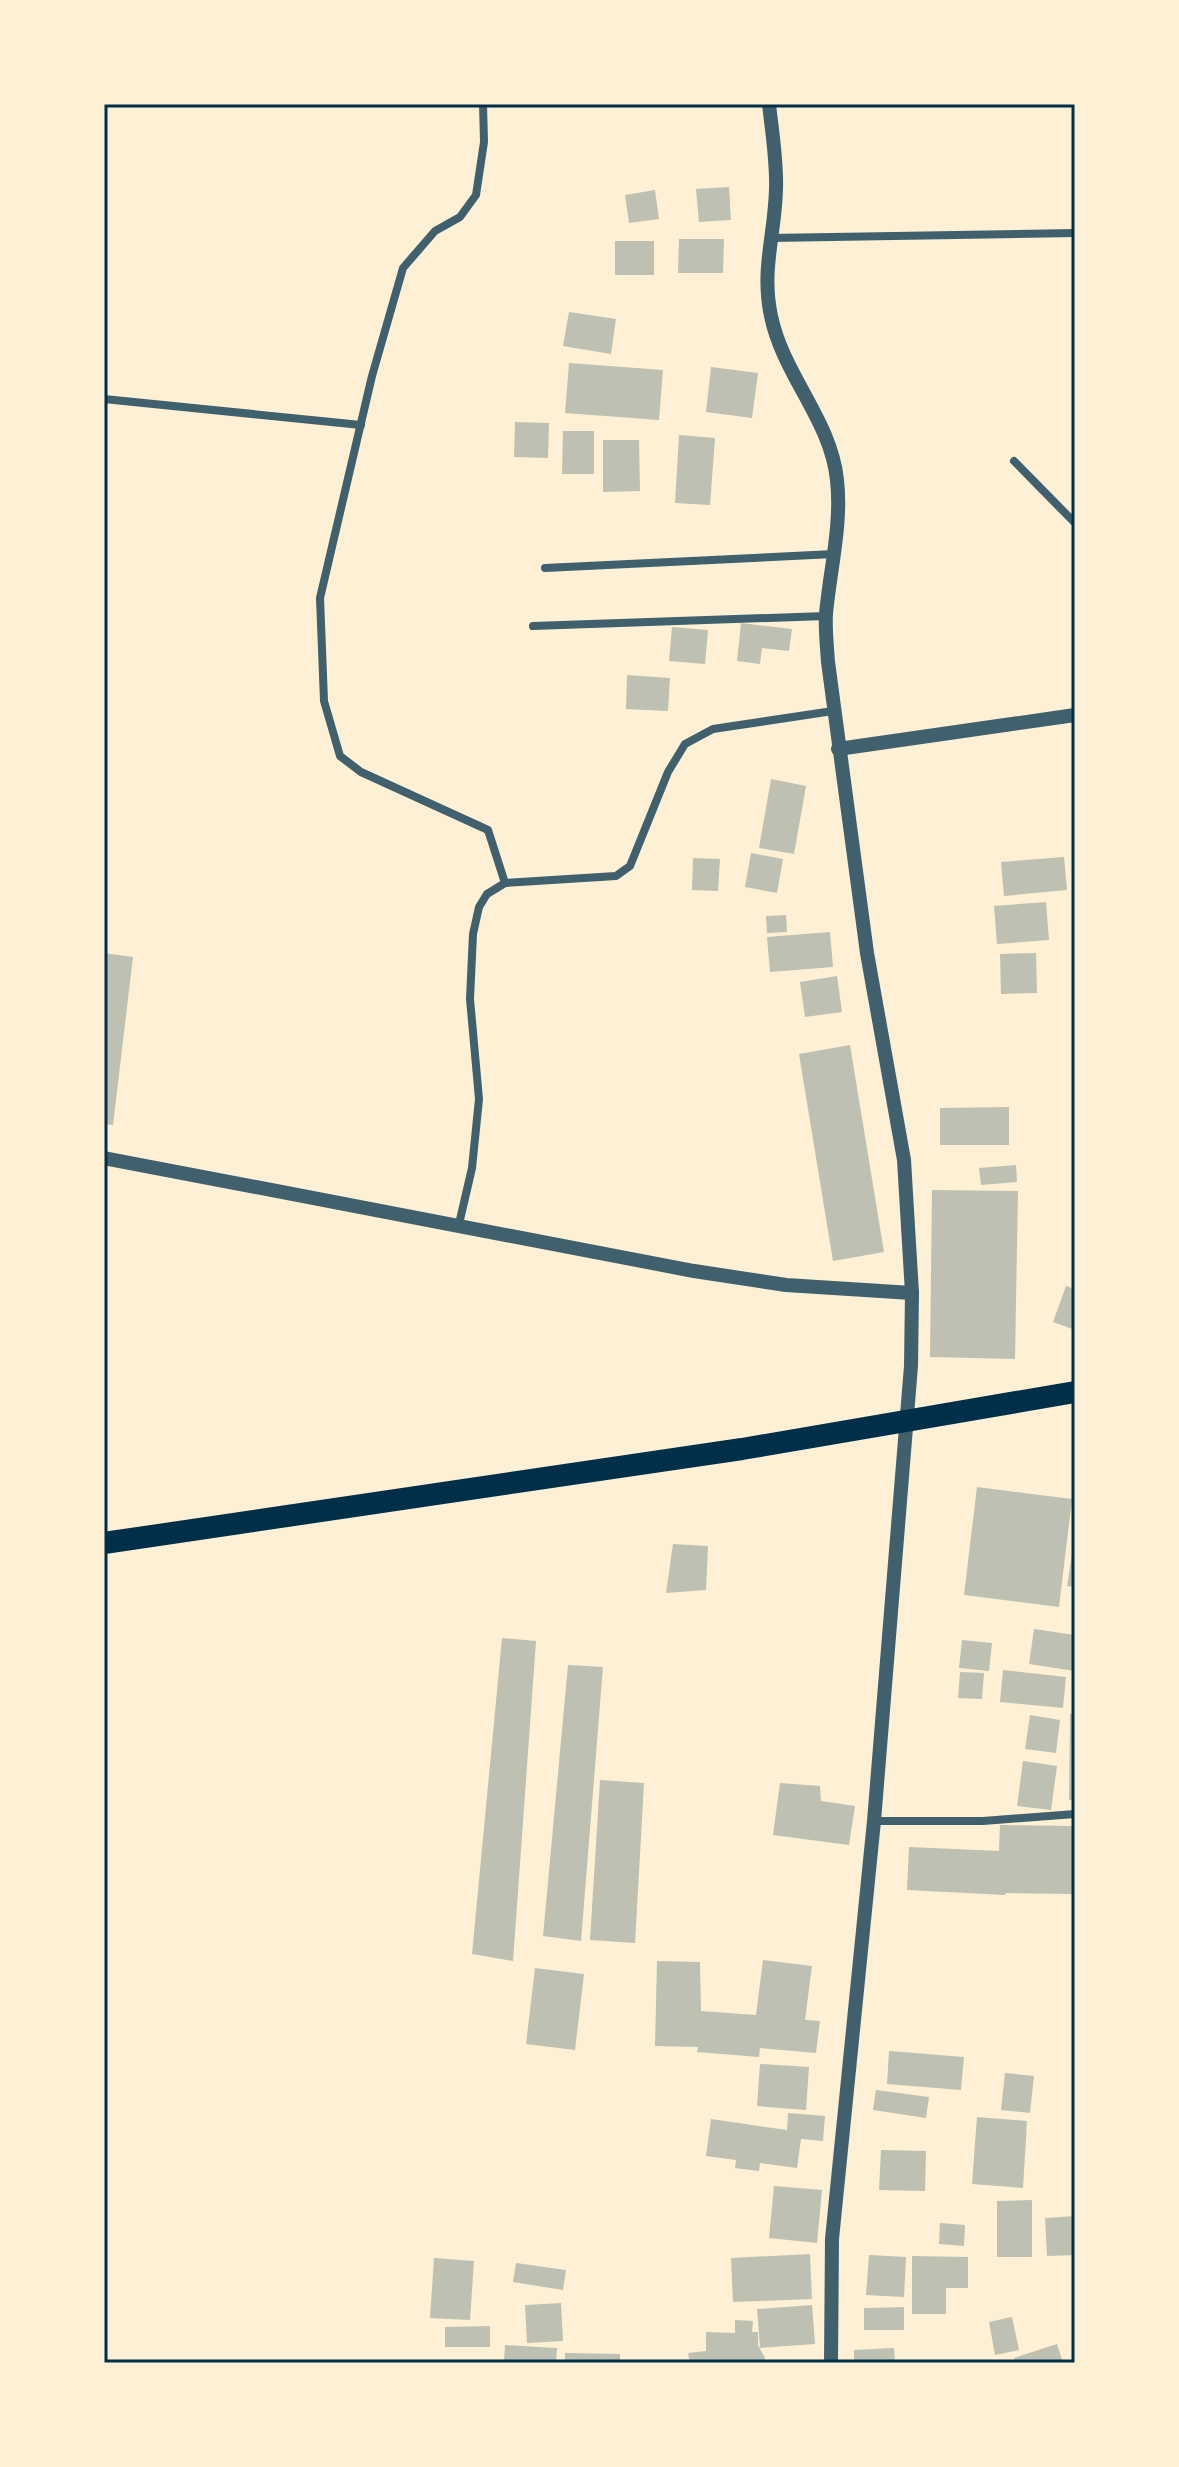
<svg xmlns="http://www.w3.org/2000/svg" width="1179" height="2467" viewBox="0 0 1179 2467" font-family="Helvetica,sans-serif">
	<rect width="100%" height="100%" fill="#fdf0d5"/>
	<!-- building -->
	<g fill="#bec0b2">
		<path d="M 729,187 L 731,220 L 699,222 L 696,189 Z"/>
		<path d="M 655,190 L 659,219 L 629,223 L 625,195 Z"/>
		<path d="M 679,239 L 724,239 L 723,273 L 678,273 Z"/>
		<rect x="615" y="241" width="39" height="34"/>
		<path d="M 569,312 L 616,319 L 611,354 L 563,346 Z"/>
		<path d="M 569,363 L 663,370 L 659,420 L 565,413 Z"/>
		<path d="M 711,367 L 758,373 L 752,418 L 706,412 Z"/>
		<path d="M 515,422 L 549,423 L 548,458 L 514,457 Z"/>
		<path d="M 563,431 L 594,431 L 594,474 L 562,474 Z"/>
		<path d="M 679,435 L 715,438 L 710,505 L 675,503 Z"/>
		<path d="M 603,440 L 639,440 L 640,491 L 603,492 Z"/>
		<path d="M 741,623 L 792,629 L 789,651 L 762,648 L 760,664 L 737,661 Z"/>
		<path d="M 672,627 L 708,630 L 705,664 L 669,661 Z"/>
		<path d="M 627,675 L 670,678 L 668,711 L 626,709 Z"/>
		<path d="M 771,779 L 806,786 L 794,854 L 759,848 Z"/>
		<path d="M 751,853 L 783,859 L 777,893 L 745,887 Z"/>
		<path d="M 1064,857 L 1067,890 L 1004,896 L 1001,862 Z"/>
		<path d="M 693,858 L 720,859 L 718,891 L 692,890 Z"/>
		<path d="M 1046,902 L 1049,940 L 997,944 L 994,906 Z"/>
		<path d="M 786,915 L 787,932 L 767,933 L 766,916 Z"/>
		<path d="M 830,932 L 833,967 L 770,972 L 767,937 Z"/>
		<path d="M 104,953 L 133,957 L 113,1125 L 104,1124 Z"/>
		<path d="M 1036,953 L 1037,993 L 1001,994 L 1000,954 Z"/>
		<path d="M 837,976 L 842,1012 L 805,1017 L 800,982 Z"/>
		<path d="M 850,1045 L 884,1252 L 833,1261 L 799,1054 Z"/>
		<path d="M 1009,1107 L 1009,1145 L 940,1145 L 940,1108 Z"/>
		<path d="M 1016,1165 L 1017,1182 L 981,1185 L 979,1168 Z"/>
		<path d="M 932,1190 L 1018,1191 L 1015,1359 L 930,1357 Z"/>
		<path d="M 1066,1286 L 1075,1289 L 1075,1330 L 1053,1322 Z"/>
		<path d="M 977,1487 L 1072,1499 L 1059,1607 L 964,1595 Z"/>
		<path d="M 673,1544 L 708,1546 L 706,1590 L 666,1593 Z"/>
		<path d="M 1073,1548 L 1075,1548 L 1075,1587 L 1067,1586 Z"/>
		<path d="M 1034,1629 L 1075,1635 L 1075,1671 L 1029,1664 Z"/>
		<path d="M 502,1638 L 536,1641 L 513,1961 L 472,1954 Z"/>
		<path d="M 962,1640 L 992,1643 L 989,1671 L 959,1668 Z"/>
		<path d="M 568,1665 L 603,1667 L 581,1941 L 543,1936 Z"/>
		<path d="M 1003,1670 L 1066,1677 L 1063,1708 L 1000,1702 Z"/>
		<path d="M 960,1672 L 984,1673 L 982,1699 L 958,1698 Z"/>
		<path d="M 1070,1714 L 1075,1714 L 1075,1800 L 1069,1800 Z"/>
		<path d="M 1030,1715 L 1060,1720 L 1056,1753 L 1025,1749 Z"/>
		<path d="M 1023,1761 L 1057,1766 L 1051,1810 L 1017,1806 Z"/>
		<path d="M 600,1780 L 644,1783 L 635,1943 L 590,1940 Z"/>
		<path d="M 780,1783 L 820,1786 L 821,1801 L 855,1806 L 849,1845 L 773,1835 Z"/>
		<path d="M 1000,1825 L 1075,1826 L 1075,1894 L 1006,1893 L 1005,1895 L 907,1890 L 909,1847 L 999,1851 Z"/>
		<path d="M 763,1960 L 812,1966 L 805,2020 L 820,2021 L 816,2053 L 760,2048 L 759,2057 L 697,2052 L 698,2047 L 655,2046 L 657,1961 L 700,1962 L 701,2011 L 756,2015 Z"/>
		<path d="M 535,1968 L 584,1974 L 575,2050 L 526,2044 Z"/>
		<path d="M 889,2051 L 964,2057 L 961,2090 L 887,2084 Z"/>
		<path d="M 760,2064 L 809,2067 L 806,2110 L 757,2106 Z"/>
		<path d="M 1005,2073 L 1034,2076 L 1030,2113 L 1001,2110 Z"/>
		<path d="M 876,2090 L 929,2097 L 926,2118 L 873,2110 Z"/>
		<path d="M 788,2113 L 825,2116 L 823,2141 L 801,2139 L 797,2168 L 760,2163 L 759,2171 L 735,2168 L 736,2160 L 706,2156 L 711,2119 L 787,2130 Z"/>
		<path d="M 977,2117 L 1027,2121 L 1023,2188 L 972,2184 Z"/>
		<path d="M 881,2150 L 926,2151 L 925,2191 L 879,2190 Z"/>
		<path d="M 774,2186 L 822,2190 L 817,2243 L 769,2238 Z"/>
		<path d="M 1032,2200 L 1032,2257 L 997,2257 L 997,2201 Z"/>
		<path d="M 1075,2216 L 1075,2255 L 1047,2256 L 1045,2218 Z"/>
		<path d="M 940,2223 L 965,2225 L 964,2246 L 939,2244 Z"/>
		<path d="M 810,2254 L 812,2299 L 733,2302 L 731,2258 Z"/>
		<path d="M 869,2255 L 906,2257 L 904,2297 L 866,2295 Z"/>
		<path d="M 912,2256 L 968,2257 L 968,2288 L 946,2288 L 946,2314 L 912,2314 Z"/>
		<path d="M 434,2258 L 474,2261 L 470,2320 L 430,2318 Z"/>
		<path d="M 516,2263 L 566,2270 L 563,2290 L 513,2282 Z"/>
		<path d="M 561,2303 L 563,2341 L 527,2343 L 525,2305 Z"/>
		<path d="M 812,2305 L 815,2344 L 760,2348 L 757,2309 Z"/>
		<path d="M 904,2307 L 904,2330 L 864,2330 L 864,2308 Z"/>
		<path d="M 1012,2317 L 1019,2350 L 995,2355 L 989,2322 Z"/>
		<path d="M 735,2320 L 753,2321 L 752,2332 L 758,2332 L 758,2345 L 765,2358 L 764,2363 L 690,2363 L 688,2353 L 706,2351 L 706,2332 L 735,2333 Z"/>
		<path d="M 490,2326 L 490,2347 L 445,2347 L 445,2327 Z"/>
		<path d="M 1057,2344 L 1063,2363 L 1016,2363 L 1014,2358 Z"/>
		<path d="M 505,2345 L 557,2348 L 556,2363 L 504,2363 Z"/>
		<path d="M 894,2348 L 895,2363 L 854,2363 L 854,2350 Z"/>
		<path d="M 565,2353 L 620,2354 L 620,2363 L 565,2363 Z"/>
	</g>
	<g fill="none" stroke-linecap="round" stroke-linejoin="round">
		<!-- minor -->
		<g stroke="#3f606c" stroke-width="8">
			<path d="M 483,104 L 484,142 L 476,195 L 460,217 L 435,231 L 403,268 L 372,376 L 320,598 L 324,701 L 340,756 L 361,772 L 488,830 L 505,883"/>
			<path d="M 770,238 L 1075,233"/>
			<path d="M 104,399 L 361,425"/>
			<path d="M 1014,461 L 1075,523"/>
			<path d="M 545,568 L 834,554"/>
			<path d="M 533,626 L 826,616"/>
			<path d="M 459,1224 L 472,1168 L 479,1099 L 470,999 L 473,934 L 479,907 L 487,894 L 505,883 L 616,876 L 630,866 L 668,772 L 685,744 L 713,729 L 833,711"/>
			<path d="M 874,1821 L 983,1821 L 1075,1814"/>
		</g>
		<!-- tertiary -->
		<g stroke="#3f606c" stroke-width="14">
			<path d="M 769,104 C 772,132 777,161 776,189 C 775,235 761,269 771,316 C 783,375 831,420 837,480 C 842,524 830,570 826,614 C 825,630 827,646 828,662 L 867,953 L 904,1160 L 912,1293 L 911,1366 L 874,1821 L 832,2239 L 831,2363"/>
			<path d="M 838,749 L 1075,715"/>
			<path d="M 104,1158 L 694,1271 L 786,1285 L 912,1293"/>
		</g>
		<!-- trunk -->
		<path stroke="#003049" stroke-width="22" d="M 104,1543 L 742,1449 L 1075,1392"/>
	</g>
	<!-- border -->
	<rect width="1179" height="2467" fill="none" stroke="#fdf0d5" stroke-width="212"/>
	<rect x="106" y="106" width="967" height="2255" fill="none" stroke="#003049" stroke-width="3"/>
</svg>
